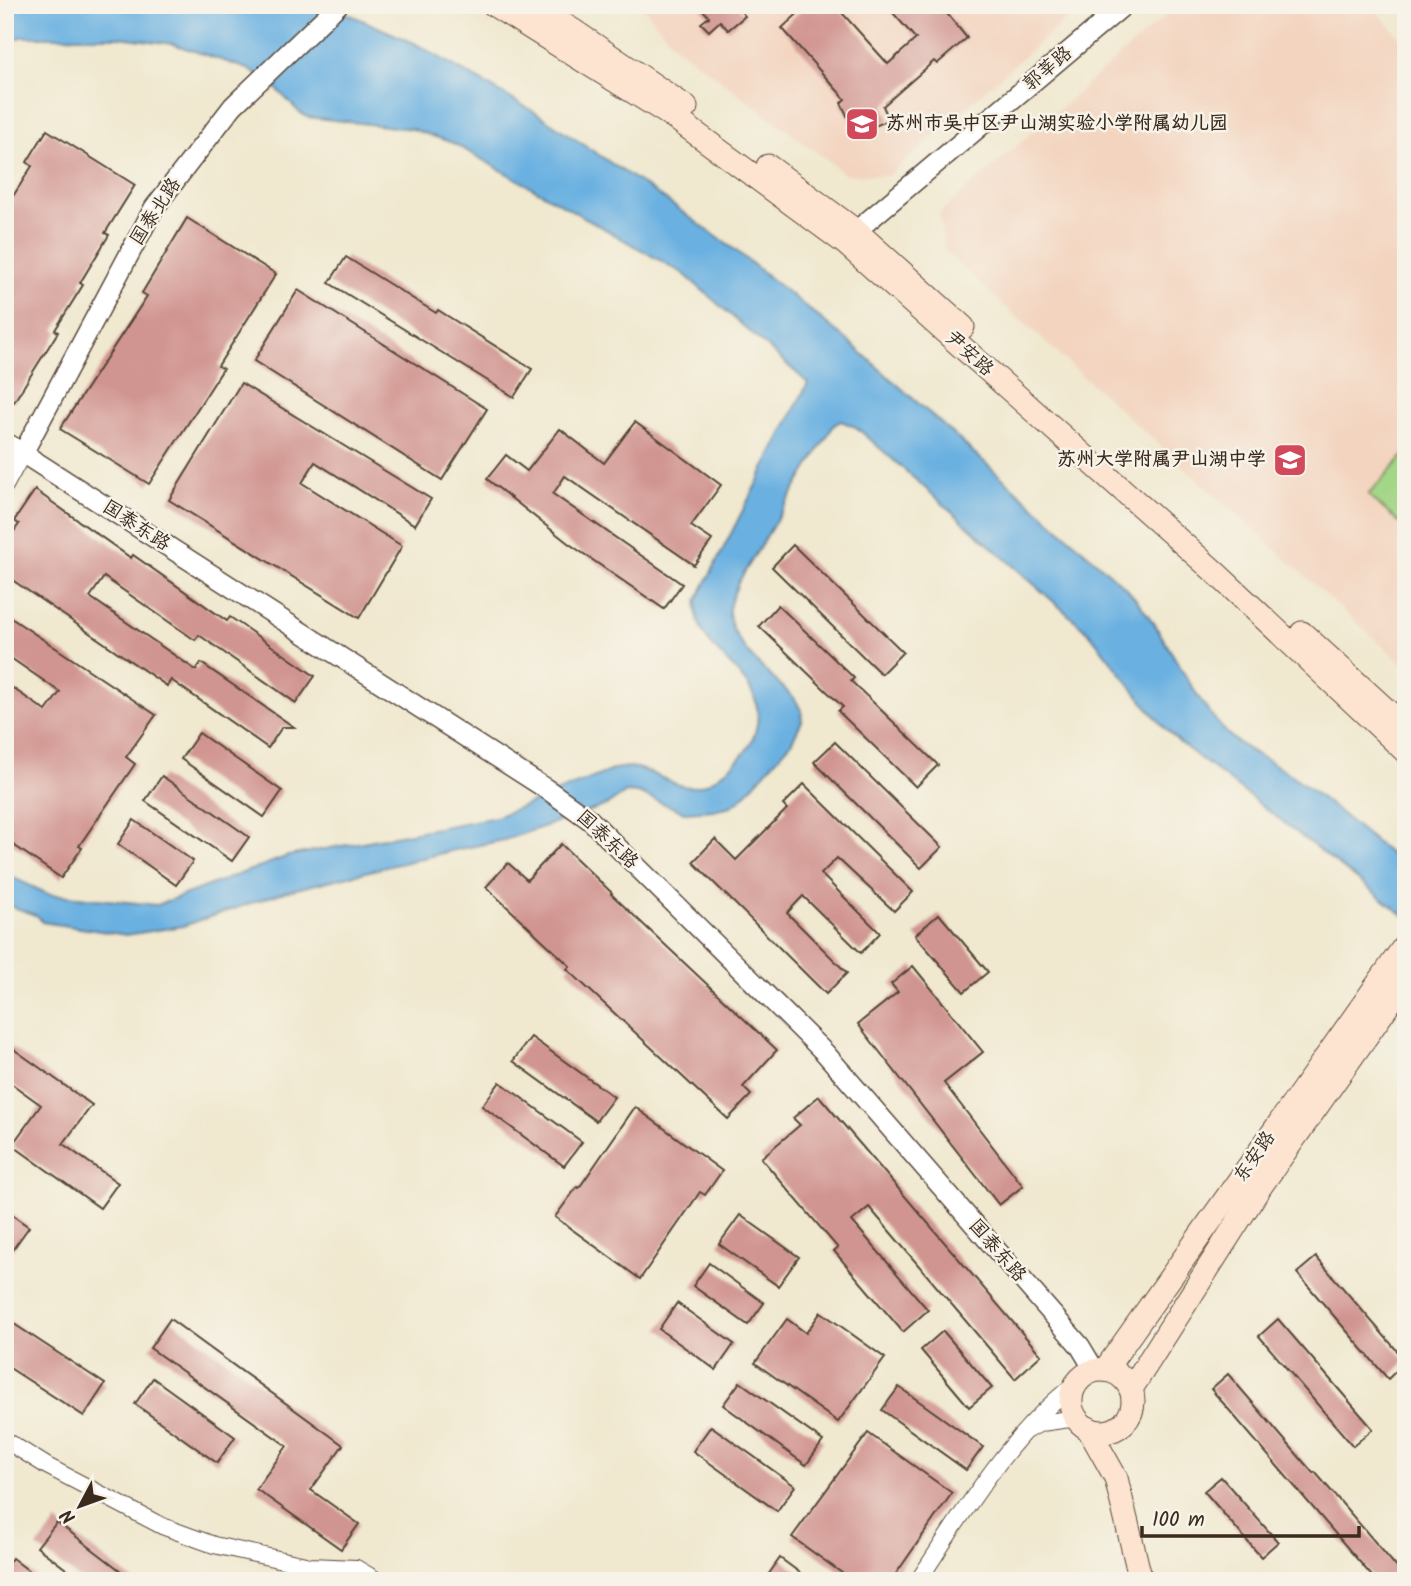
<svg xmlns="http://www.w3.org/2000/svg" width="1411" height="1586" viewBox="0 0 1411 1586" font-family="Kalam,'LXGW WenKai TC',sans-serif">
	<rect width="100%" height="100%" fill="#f7f3e8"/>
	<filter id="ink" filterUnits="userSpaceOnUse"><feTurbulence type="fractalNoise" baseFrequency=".0143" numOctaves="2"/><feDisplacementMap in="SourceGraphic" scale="14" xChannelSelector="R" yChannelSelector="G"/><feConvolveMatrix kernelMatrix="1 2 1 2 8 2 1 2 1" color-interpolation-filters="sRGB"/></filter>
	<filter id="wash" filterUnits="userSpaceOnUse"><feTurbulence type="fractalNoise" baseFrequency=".00686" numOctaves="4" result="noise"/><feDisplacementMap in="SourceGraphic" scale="28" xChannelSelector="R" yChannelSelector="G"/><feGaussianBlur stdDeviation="1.57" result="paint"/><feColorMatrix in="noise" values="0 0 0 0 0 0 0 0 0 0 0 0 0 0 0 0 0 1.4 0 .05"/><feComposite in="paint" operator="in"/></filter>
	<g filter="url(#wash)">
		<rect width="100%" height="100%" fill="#f0e8cf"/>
		<!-- built -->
		<g fill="#f3d4bf">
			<path d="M 641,5 L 1082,5 L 888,176 L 845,174 L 674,45 Z"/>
			<path d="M 1178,5 L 1371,5 L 1406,44 L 1406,667 L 945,252 L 939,214 Z"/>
		</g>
		<!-- green -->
		<path fill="#a3d686" stroke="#6f8052" stroke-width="2" d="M 1406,453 L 1406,529 L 1368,495 Z"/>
		<!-- water -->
		<path fill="#6bb1e1" stroke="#536e80" stroke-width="2" d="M 5,5 L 328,5 L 414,43 L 538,114 L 663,198 L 735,250 L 846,339 L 1127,589 C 1166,631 1185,687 1223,729 C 1243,752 1271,759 1294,777 C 1332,805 1369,837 1406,867 L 1406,917 L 1179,742 L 1161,724 L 1088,632 L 856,427 L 841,421 L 834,425 L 738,583 C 735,592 730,600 729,609 C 727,642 773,677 795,699 L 801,710 L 802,721 L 791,743 L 741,799 L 731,806 L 715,810 L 684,812 L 638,793 L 626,792 L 607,805 L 504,840 L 455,850 L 284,892 L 183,926 L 126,935 L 42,922 L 38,916 L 5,904 L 5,874 L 48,894 L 157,905 L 288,856 L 496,817 L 615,769 C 622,768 629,766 636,768 C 670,776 686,802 720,775 C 739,760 753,749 757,724 C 766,669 689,654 697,600 L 808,383 L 684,274 L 453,143 L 412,129 L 307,117 L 298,111 L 275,87 L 248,69 L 173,44 L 119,37 L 22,37 L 5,41 Z"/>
		<g id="blocks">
			<!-- building -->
			<g fill="#d19591">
				<path d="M 699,5 L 736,5 L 745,16 L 728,30 L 720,21 L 709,31 L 701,23 L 709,17 Z"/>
				<path d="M 807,5 L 835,5 L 888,64 L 916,39 L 886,5 L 940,5 L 967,38 L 937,64 L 934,61 L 883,106 L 889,120 L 856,134 L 841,103 L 845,99 L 782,28 Z"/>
				<path d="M 47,130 L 135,185 L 105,233 L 109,235 L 80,283 L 83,285 L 55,330 L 58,332 L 14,402 L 5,397 L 5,209 L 32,166 L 27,162 Z"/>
				<path d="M 187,218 L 276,274 L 218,366 L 223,369 L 149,484 L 60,429 L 147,296 L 142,293 Z"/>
				<path d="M 346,257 L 436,313 L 438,310 L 532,369 L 514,397 L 329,283 Z"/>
				<path d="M 298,290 L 487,409 L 442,480 L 254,361 Z"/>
				<path d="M 241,383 L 431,499 L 415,525 L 315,462 L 302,483 L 402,546 L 359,618 L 169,500 Z"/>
				<path d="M 635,422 L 721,485 L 691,526 L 712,540 L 694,565 L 565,476 L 553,494 L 682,584 L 664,609 L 568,543 L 487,479 L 506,455 L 527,471 L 560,429 L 604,463 Z"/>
				<path d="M 35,490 L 131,558 L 133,555 L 227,621 L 230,617 L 315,676 L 296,703 L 199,635 L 195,640 L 104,577 L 90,597 L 196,670 L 201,663 L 294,727 L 282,727 L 268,748 L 171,680 L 167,686 L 5,575 L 5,544 L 19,524 L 14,521 Z"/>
				<path d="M 793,545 L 903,652 L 881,674 L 772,567 Z"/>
				<path d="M 778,605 L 854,678 L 851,681 L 938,765 L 916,787 L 838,711 L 843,707 L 759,626 Z"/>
				<path d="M 5,614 L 156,715 L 126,757 L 135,764 L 79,846 L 82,848 L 61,878 L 5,839 L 5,683 L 46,711 L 60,692 L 5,654 Z"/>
				<path d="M 199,733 L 282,791 L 264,817 L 181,759 Z"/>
				<path d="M 835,742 L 942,847 L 921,868 L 814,762 Z"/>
				<path d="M 162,776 L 249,837 L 232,861 L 145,801 Z"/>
				<path d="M 804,784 L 913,892 L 894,911 L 837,858 L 821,874 L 880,933 L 861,953 L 803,896 L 787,913 L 847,973 L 826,994 L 693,862 L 715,839 L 736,860 L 787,809 L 783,805 Z"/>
				<path d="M 134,820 L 193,861 L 176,885 L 118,844 Z"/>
				<path d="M 561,844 L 612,893 L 611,894 L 777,1050 L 743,1087 L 751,1095 L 728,1119 L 567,969 L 570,966 L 486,887 L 508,863 L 527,880 Z"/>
				<path d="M 939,914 L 988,972 L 964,992 L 915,935 Z"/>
				<path d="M 913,966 L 983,1052 L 944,1083 L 1023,1186 L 999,1205 L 858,1024 L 898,992 L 891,984 Z"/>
				<path d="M 531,1037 L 614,1097 L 596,1121 L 513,1061 Z"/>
				<path d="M 5,1043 L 92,1105 L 63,1144 L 118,1183 L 100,1208 L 12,1145 L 41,1105 L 5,1079 Z"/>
				<path d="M 500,1082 L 582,1142 L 564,1166 L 482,1106 Z"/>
				<path d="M 819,1096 L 1041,1355 L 1015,1379 L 869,1207 L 852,1221 L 928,1310 L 903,1332 L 834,1251 L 838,1248 L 761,1158 L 800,1125 L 793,1118 Z"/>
				<path d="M 635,1107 L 722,1171 L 705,1195 L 700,1192 L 640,1279 L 555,1217 L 577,1187 L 579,1188 Z"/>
				<path d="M 5,1210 L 29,1227 L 5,1260 Z"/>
				<path d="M 740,1215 L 799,1257 L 778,1286 L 719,1244 Z"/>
				<path d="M 1316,1257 L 1406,1361 L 1388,1379 L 1297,1273 Z"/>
				<path d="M 709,1263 L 764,1303 L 748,1325 L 693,1286 Z"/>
				<path d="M 677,1303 L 734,1344 L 716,1370 L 659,1329 Z"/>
				<path d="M 821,1312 L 885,1358 L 838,1422 L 755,1363 L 787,1319 L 806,1333 Z"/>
				<path d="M 5,1318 L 105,1384 L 84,1416 L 5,1365 Z"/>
				<path d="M 170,1319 L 343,1445 L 311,1490 L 359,1524 L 341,1549 L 256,1489 L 287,1446 L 150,1348 Z"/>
				<path d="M 1278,1319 L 1373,1429 L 1353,1446 L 1259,1336 Z"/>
				<path d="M 943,1331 L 992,1388 L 969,1407 L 921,1350 Z"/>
				<path d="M 1228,1374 L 1313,1473 L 1315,1472 L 1406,1578 L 1406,1581 L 1376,1581 L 1211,1389 Z"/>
				<path d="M 153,1378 L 235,1437 L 217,1463 L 135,1404 Z"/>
				<path d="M 740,1382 L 823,1441 L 806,1465 L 723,1405 Z"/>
				<path d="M 899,1387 L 983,1447 L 966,1470 L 882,1410 Z"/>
				<path d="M 711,1426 L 795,1486 L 777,1511 L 693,1451 Z"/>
				<path d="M 868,1433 L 952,1493 L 891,1581 L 853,1581 L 792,1537 Z"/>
				<path d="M 1221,1477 L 1278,1542 L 1261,1557 L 1204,1491 Z"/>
				<path d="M 57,1522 L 134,1581 L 82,1581 L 37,1547 Z"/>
				<path d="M 12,1558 L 42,1581 L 5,1581 L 5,1568 Z"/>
				<path d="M 780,1558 L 811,1581 L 764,1581 Z"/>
			</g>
		</g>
	</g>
	<g filter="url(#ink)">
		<use href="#blocks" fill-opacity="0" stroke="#564639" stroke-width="2"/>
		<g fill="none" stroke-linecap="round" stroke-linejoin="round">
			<!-- minor casing -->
			<g stroke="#564639" stroke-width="18">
				<g id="minor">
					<path d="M 5,486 L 23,453"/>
					<path d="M 1027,1430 L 1041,1423 L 1077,1418"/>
					<path d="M 5,1440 L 47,1466 L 162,1526 L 214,1545 L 310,1566 L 356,1568 L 378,1581"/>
					<path d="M 918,1581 C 963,1513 1012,1430 1078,1382"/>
				</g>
			</g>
			<!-- tertiary casing -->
			<g stroke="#564639" stroke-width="22">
				<g id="tertiary">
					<path d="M 846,242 L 856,231 L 1124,5"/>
					<path d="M 5,442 L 548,790 L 590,820 L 825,1053 L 1080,1346 L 1095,1371"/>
					<path d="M 23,453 L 154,208 L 233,106 L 338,5"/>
				</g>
			</g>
			<!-- secondary casing -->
			<g stroke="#564639" stroke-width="25">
				<g id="secondary">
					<path d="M 494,5 L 675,118 L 845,243 L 1216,573 L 1406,752"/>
					<path d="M 530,5 L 574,31 L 686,107"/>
					<path d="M 768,166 L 856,231 L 963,327"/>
					<path d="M 1302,633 L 1406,728"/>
					<path d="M 1105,1370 L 1406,944"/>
					<circle cx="1102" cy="1401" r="31"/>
					<path d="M 1131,1389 L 1260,1187 L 1406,980"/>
					<path d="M 1088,1428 L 1116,1478 L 1141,1581"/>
				</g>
			</g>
			<!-- minor -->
			<use href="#minor" stroke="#fff" stroke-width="16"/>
			<!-- tertiary -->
			<use href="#tertiary" stroke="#fff" stroke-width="19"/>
			<!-- secondary -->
			<use href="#secondary" stroke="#fde4d0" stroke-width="23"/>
		</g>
	</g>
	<!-- icons -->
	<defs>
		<g id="school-square" transform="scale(1.75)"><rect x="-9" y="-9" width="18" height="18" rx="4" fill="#d1495b" stroke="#f7f3e8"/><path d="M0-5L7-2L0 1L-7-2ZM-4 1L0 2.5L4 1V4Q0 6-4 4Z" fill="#fff"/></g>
	</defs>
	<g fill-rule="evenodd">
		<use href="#school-square" x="862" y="124"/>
		<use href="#school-square" x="1290" y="460"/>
	</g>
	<g text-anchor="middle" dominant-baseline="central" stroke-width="5" stroke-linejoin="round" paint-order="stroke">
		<!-- street labels -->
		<g font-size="19" fill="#3b2a1e" stroke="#f7f3e8">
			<text transform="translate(1048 69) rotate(-40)">郭莘路</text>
			<text transform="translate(156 212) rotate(-57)">国泰北路</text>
			<text transform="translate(969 354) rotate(42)">尹安路</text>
			<text transform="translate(136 526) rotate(33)">国泰东路</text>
			<text transform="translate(607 840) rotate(43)">国泰东路</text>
			<text transform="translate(1255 1157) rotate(-55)">东安路</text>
			<text transform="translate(997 1251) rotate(49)">国泰东路</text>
		</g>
		<!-- poi labels -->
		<g font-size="19" font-weight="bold" fill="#3b2a1e" stroke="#f7f3e8" text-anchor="start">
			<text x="886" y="124">苏州市吴中区尹山湖实验小学附属幼儿园</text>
			<text x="1266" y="460" text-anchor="end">苏州大学附属尹山湖中学</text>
		</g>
	</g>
	<!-- margin -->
	<rect width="1411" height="1586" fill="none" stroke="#f7f3e8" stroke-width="28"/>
	<!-- north arrow -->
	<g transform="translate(80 1506) rotate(229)" stroke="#f7f3e8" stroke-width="5" paint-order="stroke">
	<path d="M0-5L12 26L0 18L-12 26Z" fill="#3b2a1e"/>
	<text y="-10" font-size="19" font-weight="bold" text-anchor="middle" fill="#3b2a1e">N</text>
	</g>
	<!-- scale -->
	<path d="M1142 1526v10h217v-10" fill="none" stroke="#3b2a1e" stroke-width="3.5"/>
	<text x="1152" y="1526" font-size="21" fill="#3b2a1e" stroke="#f7f3e8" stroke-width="5" paint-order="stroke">100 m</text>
</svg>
